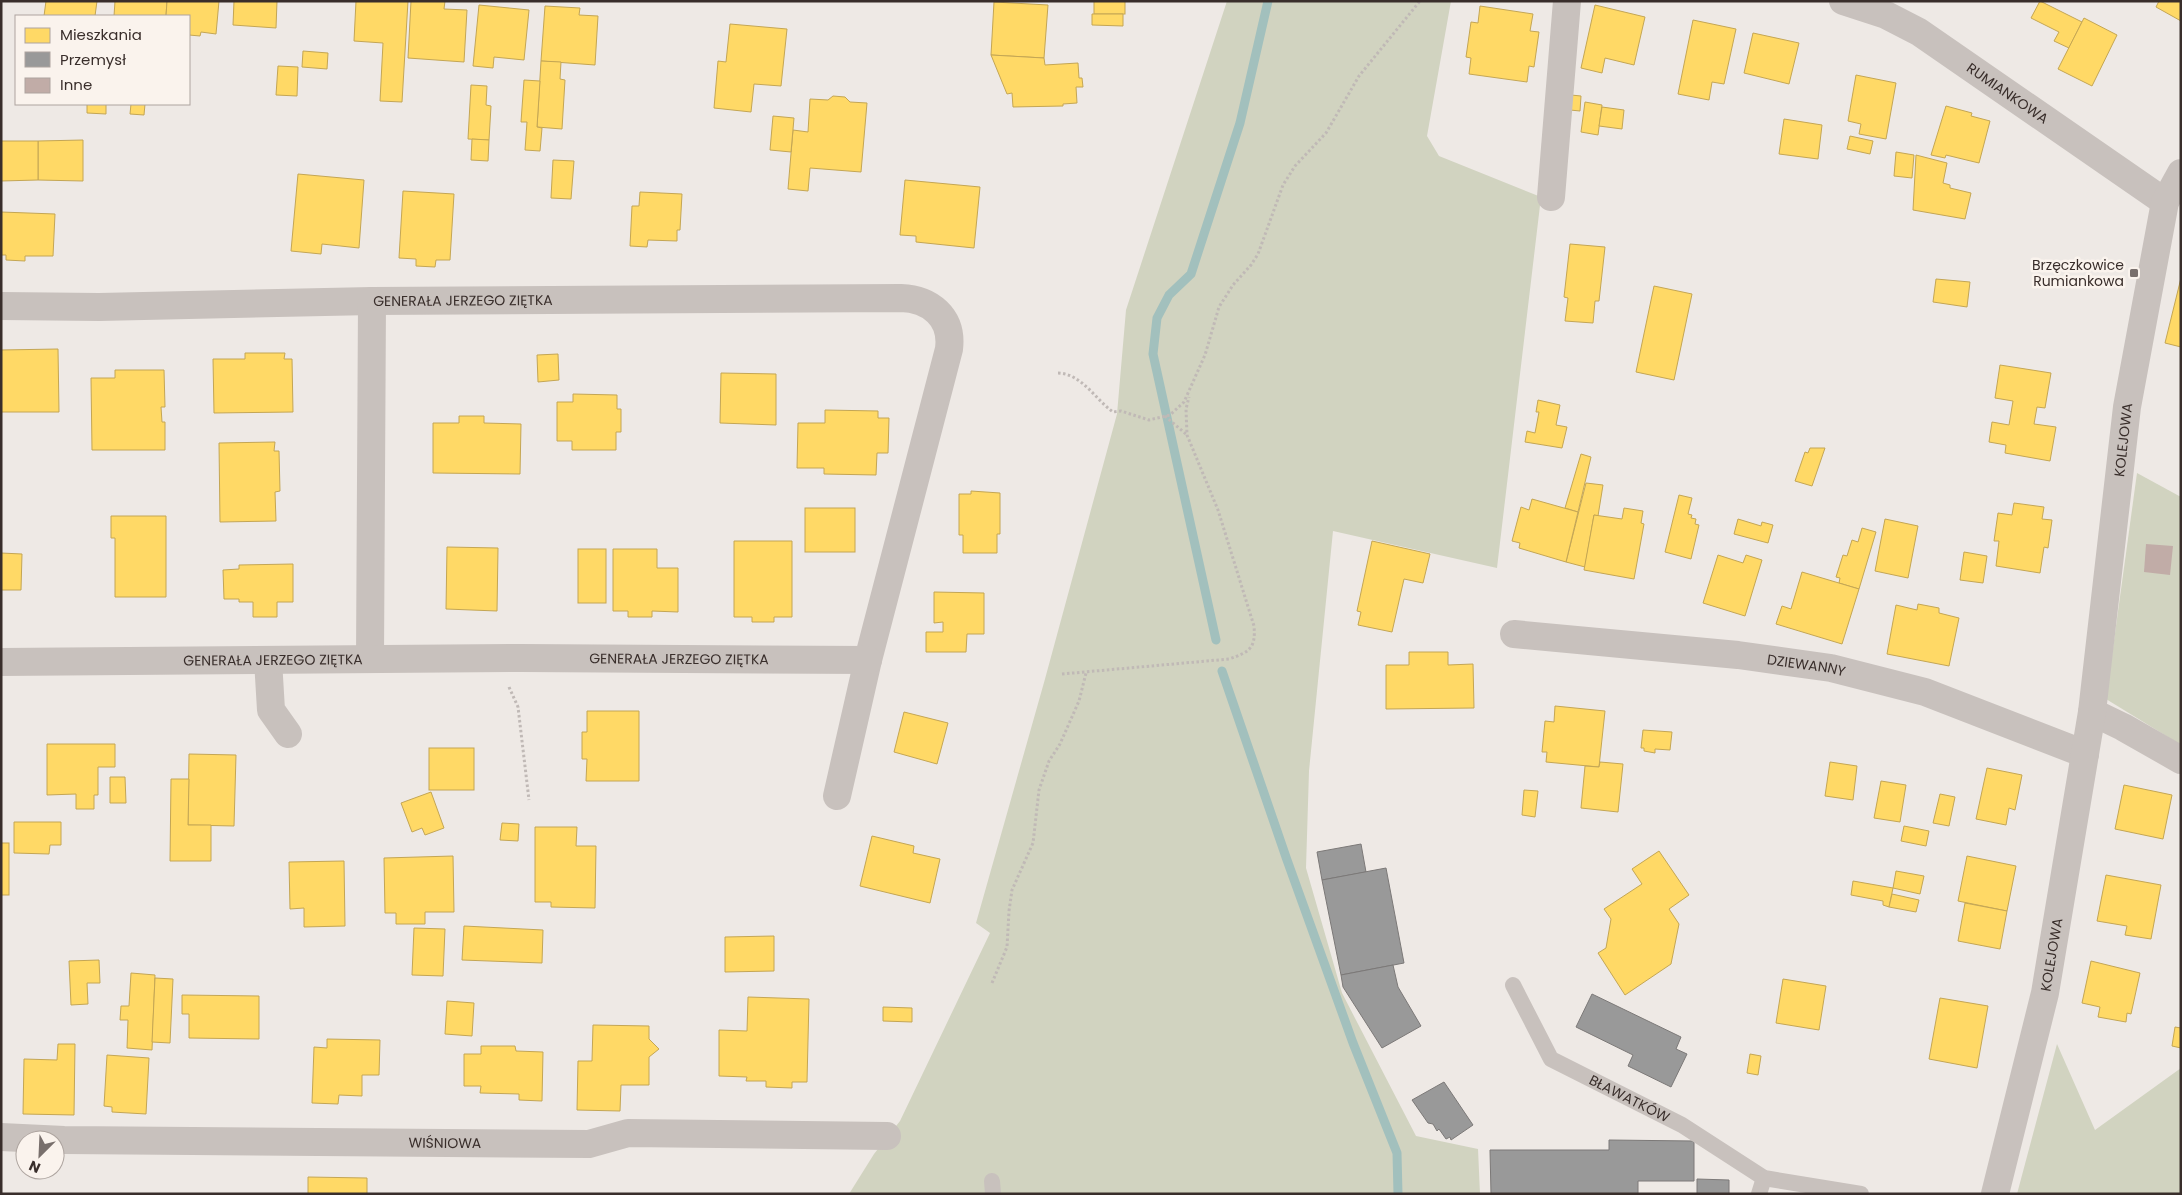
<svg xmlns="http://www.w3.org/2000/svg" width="2182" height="1195" viewBox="0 0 2182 1195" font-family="Poppins,sans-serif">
	<rect width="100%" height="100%" fill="#eee9e5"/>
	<!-- green -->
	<g fill="#d1d3c0">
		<path d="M 1227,1 L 1451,1 L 1427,136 L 1439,156 L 1541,197 L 1497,568 L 1333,531 L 1309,771 L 1306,868 L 1342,993 L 1416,1136 L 1478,1149 L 1480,1194 L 849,1194 L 874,1154 L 900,1121 L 990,933 L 976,923 L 1045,679 L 1117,414 L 1126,310 Z"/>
		<path d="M 2137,473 L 2181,497 L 2181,745 L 2106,699 Z"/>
		<path d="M 2057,1044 L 2095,1130 L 2181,1068 L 2181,1194 L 2017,1194 Z"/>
	</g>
	<!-- homes -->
	<g fill="#ffd966" stroke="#c4a654">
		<path d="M 46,1 L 97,1 L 95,16 L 44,16 Z"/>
		<path d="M 115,1 L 167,1 L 166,16 L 114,16 Z"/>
		<path d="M 167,1 L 219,1 L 216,34 L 201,32 L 200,36 L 189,35 L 189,16 L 166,16 Z"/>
		<path d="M 234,1 L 277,1 L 276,28 L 233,25 Z"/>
		<path d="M 356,1 L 408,1 L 402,102 L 380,101 L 383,43 L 354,41 Z"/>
		<path d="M 411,1 L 445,1 L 444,9 L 467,10 L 464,62 L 408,58 Z"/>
		<rect x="1094" y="1" width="31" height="13"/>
		<path d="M 2040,1 L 2082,22 L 2069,48 L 2054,41 L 2059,32 L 2031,18 Z"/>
		<path d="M 2159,1 L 2181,1 L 2181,21 L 2156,7 Z"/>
		<path d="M 994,2 L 1048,5 L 1044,58 L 991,55 Z"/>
		<path d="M 479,5 L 529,10 L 524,60 L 494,57 L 493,68 L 473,66 Z"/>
		<path d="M 1595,5 L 1645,17 L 1634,65 L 1605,58 L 1602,73 L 1581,68 Z"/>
		<path d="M 545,6 L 580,8 L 579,15 L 598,16 L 595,65 L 541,61 Z"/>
		<path d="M 1480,6 L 1533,14 L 1530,31 L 1539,32 L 1534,67 L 1529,66 L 1527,82 L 1469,74 L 1471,58 L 1466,57 L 1471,22 L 1478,23 Z"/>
		<path d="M 1092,14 L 1123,14 L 1123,26 L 1092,25 Z"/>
		<path d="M 2084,18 L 2117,35 L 2092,86 L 2058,69 Z"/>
		<path d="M 1693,20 L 1736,29 L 1724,84 L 1712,82 L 1709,100 L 1678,94 Z"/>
		<path d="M 730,24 L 787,29 L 781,86 L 754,84 L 751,112 L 714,108 L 718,61 L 726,62 Z"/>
		<path d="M 1753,33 L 1799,43 L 1789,84 L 1744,73 Z"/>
		<path d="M 303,51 L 328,53 L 327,69 L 302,67 Z"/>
		<path d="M 991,55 L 1044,58 L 1045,65 L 1078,63 L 1079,78 L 1082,78 L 1083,87 L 1076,87 L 1077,103 L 1063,104 L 1063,106 L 1013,107 L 1012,93 L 1007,94 Z"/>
		<path d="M 541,61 L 561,62 L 560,79 L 565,80 L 562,129 L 537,127 Z"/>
		<path d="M 278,66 L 298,67 L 297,96 L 276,95 Z"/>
		<path d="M 1856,75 L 1896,83 L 1886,139 L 1859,134 L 1861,124 L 1848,121 Z"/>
		<path d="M 524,80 L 540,81 L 537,127 L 542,128 L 540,151 L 525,150 L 527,122 L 521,122 Z"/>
		<path d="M 471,85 L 487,86 L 486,105 L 491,106 L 489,140 L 468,139 Z"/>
		<path d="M 1571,95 L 1581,96 L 1580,111 L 1570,110 Z"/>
		<path d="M 833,96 L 845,97 L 850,102 L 867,103 L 861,172 L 810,168 L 808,191 L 788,189 L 793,130 L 808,132 L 810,99 L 828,100 Z"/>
		<path d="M 1585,102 L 1602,105 L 1598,135 L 1581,132 Z"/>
		<path d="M 87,104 L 106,104 L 106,114 L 87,113 Z"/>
		<path d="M 131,104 L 145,104 L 144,115 L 130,114 Z"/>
		<path d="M 1946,106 L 1972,113 L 1971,116 L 1990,121 L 1979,163 L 1946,155 L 1945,158 L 1931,155 Z"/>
		<path d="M 1602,107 L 1624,110 L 1622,129 L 1599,126 Z"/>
		<path d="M 773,116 L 794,118 L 791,152 L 770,150 Z"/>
		<path d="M 1784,119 L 1822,125 L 1818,159 L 1779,154 Z"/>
		<path d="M 1850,136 L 1873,141 L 1870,154 L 1847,149 Z"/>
		<path d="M 472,139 L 489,140 L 488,161 L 471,160 Z"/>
		<path d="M 83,140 L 83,181 L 38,180 L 38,141 Z"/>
		<path d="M 1,141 L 38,141 L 38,180 L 1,181 Z"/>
		<path d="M 1896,152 L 1914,155 L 1912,178 L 1894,176 Z"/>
		<path d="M 1916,155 L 1947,163 L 1943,183 L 1950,185 L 1950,188 L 1971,193 L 1965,219 L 1913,210 Z"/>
		<path d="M 553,160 L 574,161 L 571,199 L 551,198 Z"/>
		<path d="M 298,174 L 364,180 L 359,248 L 322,244 L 321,254 L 291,251 Z"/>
		<path d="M 905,180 L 980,187 L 974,248 L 916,242 L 916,236 L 900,235 Z"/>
		<path d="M 403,191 L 454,194 L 450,260 L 436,260 L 435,267 L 416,266 L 416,259 L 399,258 Z"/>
		<path d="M 640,192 L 682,194 L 680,230 L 677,230 L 677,241 L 648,240 L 647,247 L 630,246 L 632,206 L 639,206 Z"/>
		<path d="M 1,212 L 55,214 L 53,256 L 25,256 L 25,261 L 6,260 L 6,255 L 1,255 Z"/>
		<path d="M 1570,244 L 1605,247 L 1599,301 L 1595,301 L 1593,323 L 1565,321 L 1568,298 L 1564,297 Z"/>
		<path d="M 2181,278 L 2181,347 L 2165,343 Z"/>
		<path d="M 1936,279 L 1970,282 L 1967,307 L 1933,302 Z"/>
		<path d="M 1654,286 L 1692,294 L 1674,380 L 1636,372 Z"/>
		<path d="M 58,349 L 59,412 L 1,412 L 1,350 Z"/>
		<path d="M 245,353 L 285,353 L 284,359 L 292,359 L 293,412 L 214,413 L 213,359 L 245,359 Z"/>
		<path d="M 558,354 L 559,380 L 538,382 L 537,355 Z"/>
		<path d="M 2000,365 L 2051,373 L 2045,408 L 2037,407 L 2034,424 L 2056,427 L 2050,461 L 2005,453 L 2006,445 L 1989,442 L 1992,422 L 2009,425 L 2013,401 L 1995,398 Z"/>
		<path d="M 115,370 L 164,370 L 165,407 L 161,407 L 162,422 L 165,422 L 165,450 L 92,450 L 91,378 L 115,378 Z"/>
		<path d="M 721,373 L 776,374 L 776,425 L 720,423 Z"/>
		<path d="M 573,394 L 617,395 L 617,409 L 621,409 L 621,432 L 616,432 L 616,450 L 572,450 L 572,441 L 557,441 L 557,402 L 573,402 Z"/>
		<path d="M 1538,400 L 1560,405 L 1556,425 L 1567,427 L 1562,448 L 1525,442 L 1527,431 L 1535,433 L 1539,412 L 1536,412 Z"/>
		<path d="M 825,410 L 878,411 L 878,418 L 889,418 L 888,453 L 877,453 L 876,475 L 824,474 L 824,468 L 797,468 L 798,423 L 825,423 Z"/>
		<path d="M 459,416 L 484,416 L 484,423 L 521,424 L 520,474 L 433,473 L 433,423 L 459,423 Z"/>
		<path d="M 275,442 L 274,451 L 279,451 L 280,491 L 275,492 L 276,521 L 220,522 L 219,443 Z"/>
		<path d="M 1810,448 L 1825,448 L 1812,486 L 1795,481 L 1805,452 L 1808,453 Z"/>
		<path d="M 1581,454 L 1591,457 L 1578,512 L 1565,508 Z"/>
		<path d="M 1586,483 L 1603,485 L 1598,516 L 1594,515 L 1585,567 L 1566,562 Z"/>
		<path d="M 971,491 L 1000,493 L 1000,534 L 997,534 L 997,553 L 963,553 L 963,535 L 959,535 L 959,494 L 971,494 Z"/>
		<path d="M 1679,495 L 1692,498 L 1688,514 L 1692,515 L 1691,518 L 1696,519 L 1695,524 L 1699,525 L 1691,559 L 1665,552 Z"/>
		<path d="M 1532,499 L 1578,512 L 1566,562 L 1519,548 L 1520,543 L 1512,541 L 1521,507 L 1529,510 Z"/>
		<path d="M 2014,503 L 2044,507 L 2042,519 L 2052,520 L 2048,548 L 2044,547 L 2040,573 L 1996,566 L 1999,541 L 1994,541 L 1998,513 L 2012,515 Z"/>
		<rect x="805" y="508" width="50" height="44"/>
		<path d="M 1624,508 L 1643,511 L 1641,523 L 1644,524 L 1634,579 L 1584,570 L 1594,515 L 1622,519 Z"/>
		<path d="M 111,516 L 166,516 L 166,597 L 115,597 L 115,538 L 111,538 Z"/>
		<path d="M 1738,519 L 1761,526 L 1762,522 L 1773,525 L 1768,543 L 1734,534 Z"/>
		<path d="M 1885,519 L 1918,526 L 1908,578 L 1875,571 Z"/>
		<path d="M 1862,528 L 1876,532 L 1859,589 L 1839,583 L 1840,578 L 1836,577 L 1843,555 L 1847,556 L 1852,540 L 1858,542 Z"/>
		<path d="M 734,541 L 792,541 L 792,617 L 774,617 L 774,622 L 752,622 L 752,617 L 734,617 Z"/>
		<path d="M 1372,541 L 1430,554 L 1423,583 L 1404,579 L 1392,632 L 1358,625 L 1361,612 L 1357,611 Z"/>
		<path d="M 447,547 L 498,548 L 497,611 L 446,609 Z"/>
		<rect x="578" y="549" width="28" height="54"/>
		<path d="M 613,549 L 657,549 L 657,568 L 678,568 L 678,612 L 652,611 L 652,617 L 628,617 L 628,611 L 613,611 Z"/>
		<path d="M 1964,552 L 1987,556 L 1983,583 L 1960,580 Z"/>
		<path d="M 1,553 L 22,554 L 21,590 L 1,590 Z"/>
		<path d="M 1718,555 L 1743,563 L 1746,555 L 1762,560 L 1745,616 L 1703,603 Z"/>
		<path d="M 293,564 L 293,602 L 277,602 L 277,617 L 253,617 L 253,602 L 239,602 L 239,599 L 224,599 L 223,570 L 239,569 L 239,565 Z"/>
		<path d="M 1802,572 L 1859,589 L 1842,644 L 1776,624 L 1782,606 L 1791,609 Z"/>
		<path d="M 934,592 L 984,593 L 984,634 L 967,634 L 966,652 L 926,652 L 926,632 L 943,632 L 943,622 L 934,623 Z"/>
		<path d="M 1918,604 L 1939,608 L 1939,613 L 1959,618 L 1949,666 L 1887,654 L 1896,605 L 1917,610 Z"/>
		<path d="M 1409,652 L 1448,652 L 1448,665 L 1473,664 L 1474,708 L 1386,709 L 1386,665 L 1409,665 Z"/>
		<path d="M 1555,706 L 1605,711 L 1599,767 L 1546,762 L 1547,752 L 1542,752 L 1545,721 L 1554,722 Z"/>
		<path d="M 587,711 L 639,711 L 639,781 L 586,781 L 587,759 L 582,759 L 582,732 L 587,732 Z"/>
		<path d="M 904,712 L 948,723 L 937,764 L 894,752 Z"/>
		<path d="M 1643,730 L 1672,732 L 1670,750 L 1655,749 L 1655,753 L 1644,751 L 1644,748 L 1641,748 Z"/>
		<path d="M 47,744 L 115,744 L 115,767 L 98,767 L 98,795 L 94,795 L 94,809 L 76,809 L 76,794 L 47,795 Z"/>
		<rect x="429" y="748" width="45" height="42"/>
		<path d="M 189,754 L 236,755 L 234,826 L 188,825 Z"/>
		<path d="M 1600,762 L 1623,764 L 1618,812 L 1581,808 L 1585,766 L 1599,767 Z"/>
		<path d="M 1830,762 L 1857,766 L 1853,800 L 1825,796 Z"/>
		<path d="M 1987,768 L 2022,775 L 2015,810 L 2009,808 L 2006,825 L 1976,819 Z"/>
		<path d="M 110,777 L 125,777 L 126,803 L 110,803 Z"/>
		<path d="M 171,779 L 189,779 L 188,825 L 211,825 L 211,861 L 170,861 Z"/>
		<path d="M 1881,781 L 1906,785 L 1900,822 L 1874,818 Z"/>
		<path d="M 2124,785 L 2172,795 L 2163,839 L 2115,829 Z"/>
		<path d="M 1524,790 L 1538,791 L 1535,817 L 1522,815 Z"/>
		<path d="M 431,792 L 444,828 L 425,835 L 422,828 L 412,832 L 401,803 Z"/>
		<path d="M 1940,794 L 1955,797 L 1949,826 L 1933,823 Z"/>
		<path d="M 14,822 L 61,822 L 61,845 L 50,845 L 49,854 L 14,853 Z"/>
		<path d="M 502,823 L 519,824 L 518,841 L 500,840 Z"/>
		<path d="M 1904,826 L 1929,831 L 1926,846 L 1901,841 Z"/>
		<path d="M 535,827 L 577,827 L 576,846 L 596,846 L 595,908 L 551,907 L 551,902 L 535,902 Z"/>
		<path d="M 872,836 L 914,846 L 913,853 L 940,859 L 930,903 L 860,886 Z"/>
		<rect x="1" y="843" width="8" height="52"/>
		<path d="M 1659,851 L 1689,895 L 1669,909 L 1679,924 L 1671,964 L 1625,995 L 1598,953 L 1606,948 L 1611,919 L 1604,909 L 1642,884 L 1632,869 Z"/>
		<path d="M 453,856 L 454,912 L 425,912 L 425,924 L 396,924 L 396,913 L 385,913 L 384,858 Z"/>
		<path d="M 1967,856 L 2016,866 L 2007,911 L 1958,901 Z"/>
		<path d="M 344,861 L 345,926 L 304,927 L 304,908 L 290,909 L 289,862 Z"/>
		<path d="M 1896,871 L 1924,876 L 1920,894 L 1893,888 Z"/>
		<path d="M 2106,875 L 2161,885 L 2151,939 L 2125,935 L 2127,926 L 2097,921 Z"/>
		<path d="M 1853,881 L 1893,888 L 1889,907 L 1883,905 L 1883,901 L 1851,895 Z"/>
		<path d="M 1892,894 L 1919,900 L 1916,912 L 1889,907 Z"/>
		<path d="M 1965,903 L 2007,911 L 2000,949 L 1958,941 Z"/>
		<path d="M 464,926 L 543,930 L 542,963 L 462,960 Z"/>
		<path d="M 414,928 L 445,929 L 443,976 L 412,975 Z"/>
		<path d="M 774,936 L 774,971 L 725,972 L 725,937 Z"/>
		<path d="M 99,960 L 100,983 L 87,983 L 88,1004 L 71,1005 L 69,961 Z"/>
		<path d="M 2091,961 L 2140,973 L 2131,1014 L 2127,1013 L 2126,1022 L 2098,1017 L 2100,1007 L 2082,1003 Z"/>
		<path d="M 131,973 L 155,975 L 152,1050 L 127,1048 L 128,1020 L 120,1020 L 121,1006 L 129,1006 Z"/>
		<path d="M 155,978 L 173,979 L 170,1043 L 152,1042 Z"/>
		<path d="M 1783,979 L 1826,986 L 1819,1030 L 1776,1023 Z"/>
		<path d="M 182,995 L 259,996 L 259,1039 L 189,1038 L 189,1014 L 182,1014 Z"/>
		<path d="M 748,997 L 809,999 L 807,1082 L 792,1082 L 792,1088 L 766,1087 L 766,1081 L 746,1081 L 747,1077 L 719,1076 L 719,1030 L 747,1031 Z"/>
		<path d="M 1940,998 L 1988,1006 L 1977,1068 L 1929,1059 Z"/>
		<path d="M 447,1001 L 474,1003 L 472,1036 L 445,1034 Z"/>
		<path d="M 883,1007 L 912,1008 L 912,1022 L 883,1021 Z"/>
		<path d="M 593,1025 L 649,1026 L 649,1039 L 659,1049 L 649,1057 L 649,1085 L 621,1085 L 620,1111 L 577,1110 L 578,1061 L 592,1061 Z"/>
		<path d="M 2175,1027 L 2181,1028 L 2181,1048 L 2172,1046 Z"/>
		<path d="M 327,1039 L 380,1040 L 379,1075 L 362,1075 L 362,1096 L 339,1095 L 338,1104 L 312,1103 L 314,1047 L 327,1048 Z"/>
		<path d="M 58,1044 L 75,1044 L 74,1115 L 23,1114 L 24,1059 L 57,1060 Z"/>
		<path d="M 481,1046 L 515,1046 L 516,1051 L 543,1052 L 542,1101 L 519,1100 L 519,1094 L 480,1093 L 481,1086 L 464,1086 L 464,1054 L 481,1054 Z"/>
		<path d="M 1750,1054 L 1761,1056 L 1758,1075 L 1747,1073 Z"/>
		<path d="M 107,1055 L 149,1058 L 146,1114 L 112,1112 L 112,1107 L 104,1106 Z"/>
		<path d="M 308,1177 L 367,1178 L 367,1194 L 308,1194 Z"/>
	</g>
	<!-- industry -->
	<g fill="#999" stroke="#7c7978">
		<path d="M 1361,844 L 1366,872 L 1322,880 L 1317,852 Z"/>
		<path d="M 1386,868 L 1404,963 L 1341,975 L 1322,880 Z"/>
		<path d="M 1393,965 L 1398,987 L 1421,1026 L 1382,1048 L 1343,987 L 1341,975 Z"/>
		<path d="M 1592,994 L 1681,1037 L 1676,1049 L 1687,1054 L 1671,1087 L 1628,1066 L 1633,1055 L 1576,1027 Z"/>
		<path d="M 1444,1082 L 1473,1125 L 1451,1140 L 1450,1137 L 1446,1139 L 1439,1129 L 1437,1131 L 1433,1124 L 1428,1123 L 1412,1100 Z"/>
		<path d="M 1609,1140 L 1694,1141 L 1694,1181 L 1638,1181 L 1638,1194 L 1491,1194 L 1490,1150 L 1609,1150 Z"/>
		<path d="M 1697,1179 L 1729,1180 L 1729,1194 L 1697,1194 Z"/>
	</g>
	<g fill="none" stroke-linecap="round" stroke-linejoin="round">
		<!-- stream -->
		<g stroke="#a2c0bd" stroke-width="9">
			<path d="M 1216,640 L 1153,354 L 1157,318 L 1169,295 L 1191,274 L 1240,123 L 1268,1"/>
			<path d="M 1222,671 L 1287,860 L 1353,1043 L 1397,1153 L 1398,1194"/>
		</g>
	</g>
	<!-- building -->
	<path fill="#c1aca7" d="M 2146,544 L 2173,546 L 2170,575 L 2144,572 Z"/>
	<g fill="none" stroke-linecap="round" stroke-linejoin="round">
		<!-- path -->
		<g stroke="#c0b9b6" stroke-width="3" stroke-dasharray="2.5 2.5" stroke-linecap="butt">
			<path d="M 1058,373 C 1082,374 1095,399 1113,412 L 1121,411 L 1149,420 L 1170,415 L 1184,402 L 1205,355 L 1219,307 L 1233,285 L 1251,265 L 1258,254 L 1283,185 L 1295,166 L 1326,133 L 1359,76 L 1420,1"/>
			<path d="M 1165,416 L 1187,435"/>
			<path d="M 1062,674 L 1229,659 C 1249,652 1256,649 1254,626 L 1218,510 L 1187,435 L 1186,409 L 1189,397"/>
			<path d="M 509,687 L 518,707 L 529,800"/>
			<path d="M 992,983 L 1007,947 L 1009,911 L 1012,890 L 1033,843 L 1039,790 L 1049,761 L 1060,744 L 1079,701 L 1086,673"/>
		</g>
		<!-- service -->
		<g stroke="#c8c1bd" stroke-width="16">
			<path id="s1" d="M 1513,985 L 1551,1059 L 1682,1125 L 1764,1178 L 1861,1194"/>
			<path d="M 992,1181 L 993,1194"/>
			<path d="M 1759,1194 L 1764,1178"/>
		</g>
		<!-- minor -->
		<g stroke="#c8c1bd" stroke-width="28">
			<path id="s2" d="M 1843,1 L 1886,15 L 1919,32 L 2165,202"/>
			<path d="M 1551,197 L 1567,1"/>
			<path id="s3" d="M 1,306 L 99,307 L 372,301 L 901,298 C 930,299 953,317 949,349 L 868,660 L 837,796"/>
			<path id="s4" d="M 1514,634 L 1738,655 L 1831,668 L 1925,692 L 2085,754"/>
			<path d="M 370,659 L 372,301"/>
			<path d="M 268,660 L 271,710 L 288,734"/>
			<path id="s5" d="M 1,662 L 522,658 L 868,660"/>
			<path d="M 2092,712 L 2123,727 L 2181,760"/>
			<path id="s6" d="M 1,1137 L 64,1140 L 589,1144 L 628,1133 L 887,1136"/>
			<path id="s7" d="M 1995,1194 L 2045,993 L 2092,712 L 2127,407 L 2165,202 L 2181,173"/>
		</g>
	</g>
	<!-- markers -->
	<rect fill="#786f6c" stroke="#faf3ed" stroke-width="2" x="2129" y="268" width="10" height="10" rx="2.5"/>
	<g text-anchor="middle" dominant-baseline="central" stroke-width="5" stroke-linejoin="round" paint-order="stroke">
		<!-- street labels -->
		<g font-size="14" fill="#392e2b" stroke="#faf3ed">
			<text stroke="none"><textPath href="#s2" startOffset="190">RUMIANKOWA</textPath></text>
			<text stroke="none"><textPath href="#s3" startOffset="462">GENERAŁA JERZEGO ZIĘTKA</textPath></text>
			<text stroke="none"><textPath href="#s7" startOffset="766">KOLEJOWA</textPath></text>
			<text stroke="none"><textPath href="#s5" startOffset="678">GENERAŁA JERZEGO ZIĘTKA</textPath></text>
			<text stroke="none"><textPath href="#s5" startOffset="272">GENERAŁA JERZEGO ZIĘTKA</textPath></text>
			<text stroke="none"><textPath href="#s4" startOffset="294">DZIEWANNY</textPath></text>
			<text stroke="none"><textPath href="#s7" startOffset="246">KOLEJOWA</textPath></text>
			<text stroke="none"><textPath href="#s1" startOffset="171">BŁAWATKÓW</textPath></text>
			<text stroke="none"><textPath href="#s6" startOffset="444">WIŚNIOWA</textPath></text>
		</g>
		<!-- poi labels -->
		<g font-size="14" fill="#392e2b" stroke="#faf3ed" text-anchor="end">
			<text x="2124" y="265">Brzęczkowice<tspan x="2124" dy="16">Rumiankowa</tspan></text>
		</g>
	</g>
	<!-- border -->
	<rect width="2182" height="1195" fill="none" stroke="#392e2b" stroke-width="5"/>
	<!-- legend -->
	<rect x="15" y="15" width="175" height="90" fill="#faf3ed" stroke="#ada49f"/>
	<rect x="25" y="28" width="25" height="15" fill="#ffd966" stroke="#ada49f"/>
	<text x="60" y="40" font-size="15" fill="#392e2b">Mieszkania</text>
	<rect x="25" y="52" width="25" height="15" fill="#999999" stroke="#ada49f"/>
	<text x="60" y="65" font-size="15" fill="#392e2b">Przemysł</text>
	<rect x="25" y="78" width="25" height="15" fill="#c1aca7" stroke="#ada49f"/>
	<text x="60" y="90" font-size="15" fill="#392e2b">Inne</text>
	<!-- north arrow -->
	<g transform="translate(40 1155) rotate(204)"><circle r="24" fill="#faf3ed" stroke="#ada49f"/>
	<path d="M0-4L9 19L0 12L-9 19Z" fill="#786f6c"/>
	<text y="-8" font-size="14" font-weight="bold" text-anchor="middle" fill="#392e2b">N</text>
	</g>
</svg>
